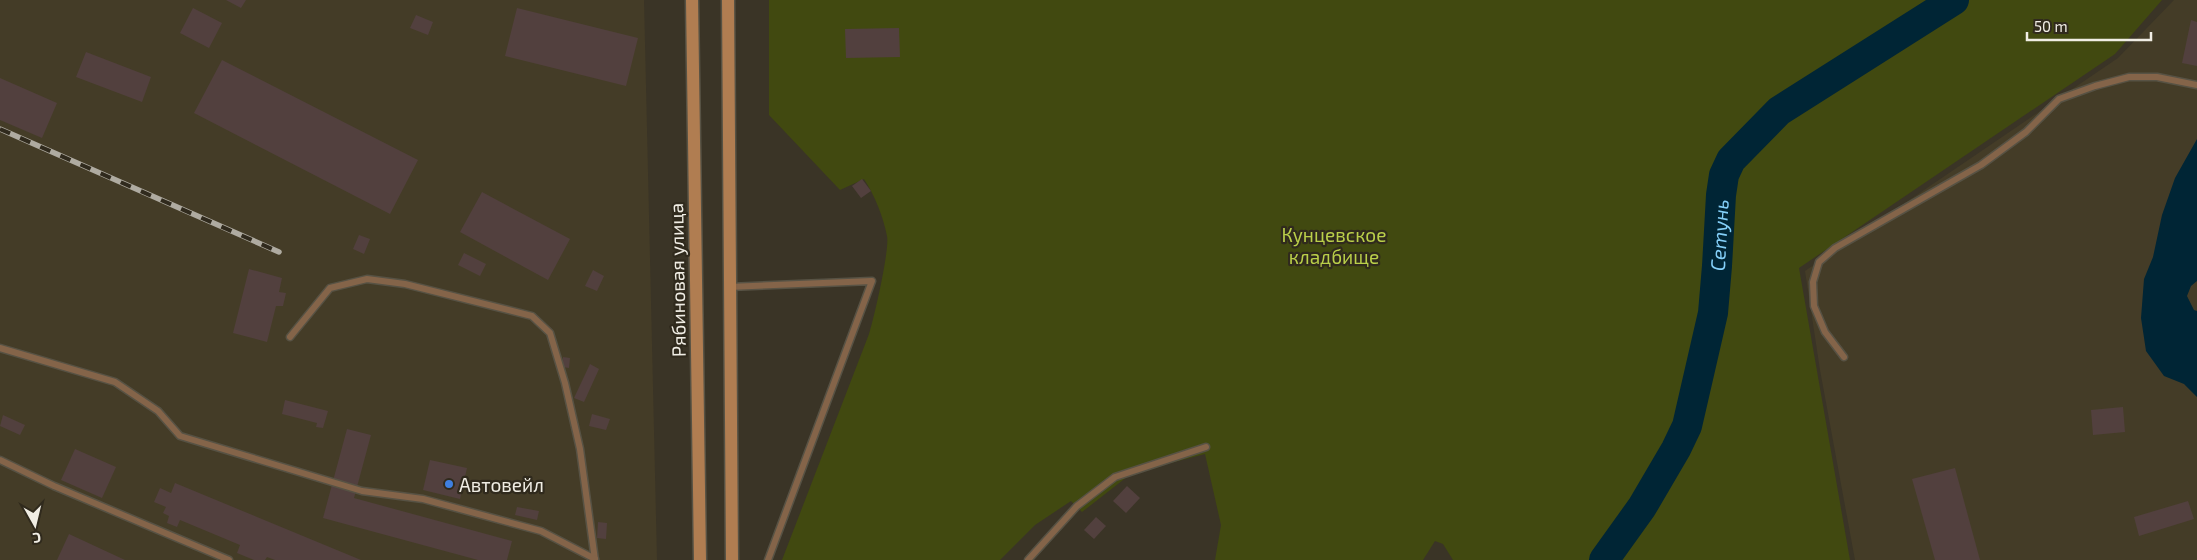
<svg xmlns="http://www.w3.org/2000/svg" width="2197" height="560" viewBox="0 0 2197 560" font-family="'Exo 2',sans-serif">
	<rect width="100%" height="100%" fill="#3a3426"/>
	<!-- built -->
	<g fill="#443c27">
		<path d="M 0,0 L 644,0 L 657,560 L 0,560 Z"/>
		<path d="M 2174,0 L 2197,0 L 2197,560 L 1855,560 L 1820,370 L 1805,271 L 2118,58 Z"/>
	</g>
	<!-- green -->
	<path fill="#414910" d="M 769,0 L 2162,0 L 2115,54 L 1799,268 L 1850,560 L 1453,560 L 1443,544 L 1435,541 L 1423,560 L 1215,560 L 1221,525 L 1205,454 L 1132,473 L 1082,512 L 1071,501 L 1035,525 L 1000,560 L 782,560 L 869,334 C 874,319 890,248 887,236 C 883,216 875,196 864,179 L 840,190 L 769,115 Z"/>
	<!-- water -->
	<path fill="#002535" d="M 2197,139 L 2197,281 L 2191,286 L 2187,296 L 2194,310 L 2197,311 L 2197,397 L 2184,384 L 2164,376 L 2146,351 L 2141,318 L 2144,279 L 2153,257 L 2162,215 L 2175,178 Z"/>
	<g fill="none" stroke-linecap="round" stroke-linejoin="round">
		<!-- river -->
		<path stroke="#002535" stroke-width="30" id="s1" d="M 1604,560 L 1642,507 L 1676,449 L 1687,426 L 1713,313 L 1717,266 L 1721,195 L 1724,175 L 1731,160 L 1779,111 L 1954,0"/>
	</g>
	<!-- building -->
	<g fill="#52403e">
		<path d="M 226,0 L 246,0 L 241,8 Z"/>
		<path d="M 193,8 L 222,23 L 209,48 L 180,33 Z"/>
		<path d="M 517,8 L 638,38 L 626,86 L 505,56 Z"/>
		<path d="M 416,15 L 433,22 L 428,35 L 410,28 Z"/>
		<path d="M 2191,20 L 2197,22 L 2197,66 L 2182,63 Z"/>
		<path d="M 899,28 L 900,57 L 846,58 L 845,29 Z"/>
		<path d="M 86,52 L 151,77 L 142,102 L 76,77 Z"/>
		<path d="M 222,60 L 418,160 L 390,214 L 194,113 Z"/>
		<path d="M 0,78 L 57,103 L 42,138 L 0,120 Z"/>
		<path d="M 862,179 L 871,191 L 861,198 L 852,186 Z"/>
		<path d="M 482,192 L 570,239 L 548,280 L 460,232 Z"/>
		<path d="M 359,235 L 370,239 L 364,254 L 353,249 Z"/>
		<path d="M 464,253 L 486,264 L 480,276 L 458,265 Z"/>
		<path d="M 249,269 L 282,278 L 279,292 L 286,293 L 283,306 L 276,306 L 267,342 L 233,333 Z"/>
		<path d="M 593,270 L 604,276 L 597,291 L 585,286 Z"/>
		<path d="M 563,357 L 570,358 L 569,368 L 562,367 Z"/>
		<path d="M 590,364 L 599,369 L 584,402 L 574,398 Z"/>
		<path d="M 285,400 L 328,411 L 323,428 L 316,427 L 317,423 L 282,414 Z"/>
		<path d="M 2123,407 L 2125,432 L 2093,435 L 2091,410 Z"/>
		<path d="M 592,414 L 610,419 L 606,430 L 589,426 Z"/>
		<path d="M 3,415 L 25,425 L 20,435 L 0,426 Z"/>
		<path d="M 347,429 L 371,435 L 354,498 L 512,541 L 507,560 L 478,560 L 323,518 Z"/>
		<path d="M 75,449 L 116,467 L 102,498 L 61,480 Z"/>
		<path d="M 430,460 L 467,468 L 460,499 L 423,490 Z"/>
		<path d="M 1955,468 L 1980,560 L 1935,560 L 1912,479 Z"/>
		<path d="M 175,483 L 361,560 L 275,560 L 267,557 L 265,560 L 254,560 L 237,553 L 240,545 L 180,520 L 177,527 L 167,523 L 169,516 L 163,513 L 166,507 L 154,502 L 160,488 L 171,493 Z"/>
		<path d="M 1127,486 L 1140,498 L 1126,513 L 1113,501 Z"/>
		<path d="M 2188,501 L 2194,519 L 2139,536 L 2134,517 Z"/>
		<path d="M 517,507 L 539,511 L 537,520 L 515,515 Z"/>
		<path d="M 1096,517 L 1106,526 L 1094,539 L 1084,530 Z"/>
		<path d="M 598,522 L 607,523 L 606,539 L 597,538 Z"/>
		<path d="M 69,534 L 125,560 L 57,560 Z"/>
	</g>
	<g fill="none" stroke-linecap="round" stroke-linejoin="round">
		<!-- lane casing -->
		<g stroke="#575244" stroke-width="9">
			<g id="lane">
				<path d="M 729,287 L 872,281 L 768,560"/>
				<path d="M 290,337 L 330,288 L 367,279 L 405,284 L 532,316 L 550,333 L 565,383 L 580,449 L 595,560"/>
				<path d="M 0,348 L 115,382 L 158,411 L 180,436 L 362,491 L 423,499 L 541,531 L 595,559"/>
				<path d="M 1844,357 L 1825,332 L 1814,306 L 1813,282 L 1819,262 L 1835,248 L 1981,165 L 2026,132 L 2059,99 L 2095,86 L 2129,77 L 2157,77 L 2197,85"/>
				<path d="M 0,460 L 54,486 L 229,560"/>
				<path d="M 1028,560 L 1077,506 L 1115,477 L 1206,447"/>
			</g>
		</g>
		<!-- secondary casing -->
		<g stroke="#575244" stroke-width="15">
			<g id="secondary">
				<path d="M 692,0 L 700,560"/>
				<path d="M 728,0 L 732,560"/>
			</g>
		</g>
		<!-- lane -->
		<use href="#lane" stroke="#846449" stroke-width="6"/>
		<!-- secondary -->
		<use href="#secondary" stroke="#b07d51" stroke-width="12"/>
		<!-- rail casing -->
		<g stroke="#afaba1" stroke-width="5.5">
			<path id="rail" d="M 0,129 L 279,252"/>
		</g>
		<!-- rail -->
		<use href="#rail" stroke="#302a1d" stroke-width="4" stroke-dasharray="11" stroke-linecap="butt"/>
	</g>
	<!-- markers -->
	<circle fill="#3f7fe0" stroke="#302a1d" stroke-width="2" cx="449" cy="484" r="5"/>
	<g text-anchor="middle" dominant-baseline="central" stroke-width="4.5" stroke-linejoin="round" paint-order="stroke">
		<!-- park labels -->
		<g font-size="19" fill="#bacf49" stroke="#302a1d">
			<text x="1334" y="234">Кунцевское<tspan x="1334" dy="22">кладбище</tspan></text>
		</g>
		<!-- street labels -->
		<g font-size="19" fill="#f0ede4" stroke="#302a1d">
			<text transform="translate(677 280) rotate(-91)">Рябиновая улица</text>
		</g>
		<!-- poi labels -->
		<g font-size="19" fill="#f0ede4" stroke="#302a1d" text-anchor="start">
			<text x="459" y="484">Автовейл</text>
		</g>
		<!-- water labels -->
		<g font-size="20" font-style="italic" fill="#83cff8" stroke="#302a1d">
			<text stroke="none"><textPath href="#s1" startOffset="352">Сетунь</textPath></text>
		</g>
	</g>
	<!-- north arrow -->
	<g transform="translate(35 525) rotate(172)" stroke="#302a1d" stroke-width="4" paint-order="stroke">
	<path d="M0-4L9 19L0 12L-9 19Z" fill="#f0ede4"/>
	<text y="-8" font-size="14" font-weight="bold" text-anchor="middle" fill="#f0ede4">С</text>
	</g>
	<!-- scale -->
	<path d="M2027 32v8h124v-8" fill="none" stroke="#f0ede4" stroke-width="2.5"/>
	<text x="2034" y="32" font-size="15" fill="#f0ede4" stroke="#302a1d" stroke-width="4" paint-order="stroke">50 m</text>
</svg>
